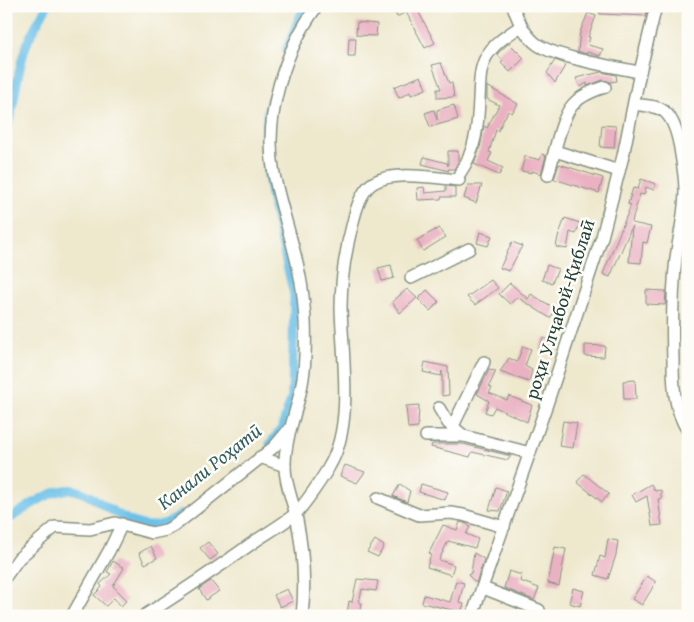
<svg xmlns="http://www.w3.org/2000/svg" width="694" height="622" viewBox="0 0 694 622" font-family="'Gentium Book Plus',serif">
	<rect width="100%" height="100%" fill="#fdfcf7"/>
	<filter id="ink" filterUnits="userSpaceOnUse"><feTurbulence type="fractalNoise" baseFrequency=".02" numOctaves="2"/><feDisplacementMap in="SourceGraphic" scale="10" xChannelSelector="R" yChannelSelector="G"/><feConvolveMatrix kernelMatrix="1 2 1 2 8 2 1 2 1" color-interpolation-filters="sRGB"/></filter>
	<filter id="wash" filterUnits="userSpaceOnUse"><feTurbulence type="fractalNoise" baseFrequency=".0096" numOctaves="4" result="noise"/><feDisplacementMap in="SourceGraphic" scale="20" xChannelSelector="R" yChannelSelector="G"/><feGaussianBlur stdDeviation="1.12" result="paint"/><feColorMatrix in="noise" values="0 0 0 0 0 0 0 0 0 0 0 0 0 0 0 0 0 1.4 0 .05"/><feComposite in="paint" operator="in"/></filter>
	<g filter="url(#wash)">
		<rect width="100%" height="100%" fill="#eee8cd"/>
		<g fill="none" stroke-linecap="round" stroke-linejoin="round">
			<!-- canal -->
			<g stroke="#6cc1e9" stroke-width="9">
				<path d="M 286,51 L 299,18 L 307,6"/>
				<path d="M 6,132 C 16,102 16,70 28,41 C 33,29 41,18 47,6"/>
				<path d="M 270,444 L 282,428 L 292,396 L 294,295 L 271,196 L 264,145 L 268,110 L 271,99"/>
				<path d="M 6,521 C 24,510 53,486 75,490 C 85,492 94,499 102,504 C 129,522 152,538 181,514"/>
			</g>
		</g>
		<g id="blocks">
			<!-- building -->
			<g fill="#eab1c2">
				<path d="M 391,6 L 417,6 L 416,7 L 435,43 L 425,48 L 406,12 L 397,17 Z"/>
				<path d="M 600,6 L 648,6 L 646,16 L 600,14 Z"/>
				<path d="M 588,13 L 596,16 L 588,37 L 590,37 L 588,45 L 603,49 L 600,56 L 587,52 L 586,54 L 578,51 L 580,32 Z"/>
				<path d="M 357,22 L 377,24 L 376,36 L 356,35 Z"/>
				<path d="M 349,38 L 356,38 L 355,56 L 348,56 Z"/>
				<path d="M 509,43 L 524,58 L 510,72 L 501,63 L 503,61 L 497,54 Z"/>
				<path d="M 555,60 L 566,64 L 555,83 L 547,73 Z"/>
				<path d="M 441,63 L 449,83 L 452,83 L 454,97 L 437,98 L 437,89 L 441,89 L 432,65 Z"/>
				<path d="M 601,72 L 616,75 L 617,81 L 610,82 L 603,80 L 587,86 L 587,83 L 580,87 L 576,78 Z"/>
				<path d="M 421,76 L 426,89 L 411,95 L 410,92 L 399,98 L 394,87 Z"/>
				<path d="M 487,86 L 518,104 L 512,113 L 508,111 L 498,131 L 496,130 L 489,152 L 492,153 L 488,161 L 503,168 L 499,175 L 474,164 L 480,148 L 484,126 L 487,128 L 499,105 L 487,99 Z"/>
				<path d="M 454,105 L 458,119 L 430,127 L 425,113 L 434,110 L 437,120 L 437,110 Z"/>
				<path d="M 602,125 L 616,126 L 614,148 L 600,147 Z"/>
				<path d="M 448,151 L 458,151 L 458,162 L 454,169 L 448,169 L 449,171 L 422,164 L 424,157 L 447,163 L 448,166 Z"/>
				<path d="M 542,154 L 546,156 L 541,174 L 532,171 L 532,173 L 521,171 L 525,156 L 540,160 Z"/>
				<path d="M 559,164 L 603,178 L 599,193 L 554,179 Z"/>
				<path d="M 641,179 L 656,184 L 654,190 L 646,187 L 644,195 L 640,194 L 633,217 L 632,223 L 651,227 L 647,243 L 643,242 L 641,263 L 629,262 L 632,226 L 610,277 L 603,274 L 631,205 L 628,204 L 633,188 L 638,189 Z"/>
				<path d="M 468,185 L 482,185 L 476,203 L 464,198 Z"/>
				<path d="M 446,186 L 455,187 L 455,197 L 441,197 L 441,199 L 418,200 L 417,188 L 424,187 L 425,193 L 446,191 Z"/>
				<path d="M 565,218 L 580,223 L 576,234 L 570,232 L 567,249 L 556,247 L 558,237 Z"/>
				<path d="M 439,228 L 446,237 L 423,251 L 417,240 Z"/>
				<path d="M 480,232 L 492,236 L 488,246 L 477,243 Z"/>
				<path d="M 512,242 L 522,246 L 509,271 L 500,268 Z"/>
				<path d="M 391,265 L 394,278 L 382,281 L 378,268 Z"/>
				<path d="M 547,265 L 558,269 L 552,283 L 542,280 Z"/>
				<path d="M 491,280 L 498,288 L 475,305 L 467,297 Z"/>
				<path d="M 510,283 L 528,299 L 531,294 L 556,309 L 550,318 L 517,297 L 510,304 L 499,294 Z"/>
				<path d="M 407,289 L 417,298 L 400,313 L 392,302 Z"/>
				<path d="M 427,290 L 439,302 L 430,311 L 418,299 Z"/>
				<path d="M 646,290 L 666,291 L 665,305 L 646,304 Z"/>
				<path d="M 543,338 L 554,341 L 550,353 L 539,350 Z"/>
				<path d="M 585,345 L 605,346 L 604,357 L 585,356 Z"/>
				<path d="M 523,346 L 531,349 L 525,366 L 532,370 L 529,382 L 500,372 L 509,358 L 517,362 Z"/>
				<path d="M 425,362 L 448,367 L 449,395 L 442,396 L 442,371 L 441,376 L 423,372 Z"/>
				<path d="M 489,370 L 496,371 L 489,386 L 492,388 L 489,393 L 507,400 L 509,396 L 532,405 L 527,422 L 495,407 L 491,414 L 485,412 L 489,401 L 477,394 Z"/>
				<path d="M 635,380 L 636,399 L 624,399 L 623,381 Z"/>
				<path d="M 419,405 L 418,427 L 408,428 L 406,406 Z"/>
				<path d="M 563,421 L 577,423 L 573,448 L 559,446 Z"/>
				<path d="M 432,444 L 463,444 L 511,456 L 508,460 L 472,452 L 470,457 L 431,447 Z"/>
				<path d="M 345,465 L 365,472 L 357,483 L 340,476 Z"/>
				<path d="M 584,474 L 609,494 L 602,502 L 577,482 Z"/>
				<path d="M 400,484 L 410,491 L 407,502 L 393,496 Z"/>
				<path d="M 421,484 L 448,492 L 445,500 L 419,492 Z"/>
				<path d="M 651,484 L 655,491 L 661,490 L 661,499 L 658,499 L 662,525 L 652,526 L 647,496 L 636,502 L 632,495 Z"/>
				<path d="M 496,487 L 507,491 L 500,511 L 489,510 Z"/>
				<path d="M 460,522 L 467,524 L 470,527 L 466,534 L 478,539 L 475,548 L 448,541 L 439,560 L 454,565 L 451,575 L 427,567 L 431,554 L 429,553 L 443,525 L 457,530 Z"/>
				<path d="M 608,539 L 618,541 L 616,555 L 608,579 L 595,575 L 600,556 L 605,558 Z"/>
				<path d="M 375,540 L 384,546 L 378,557 L 367,552 Z"/>
				<path d="M 208,542 L 218,554 L 210,560 L 200,548 Z"/>
				<path d="M 151,546 L 157,558 L 145,564 L 139,553 Z"/>
				<path d="M 555,547 L 566,549 L 559,586 L 548,583 Z"/>
				<path d="M 474,553 L 484,559 L 476,583 L 468,575 L 471,573 Z"/>
				<path d="M 113,561 L 124,568 L 113,586 L 127,600 L 121,606 L 114,598 L 106,606 L 94,595 L 102,587 L 100,584 L 111,574 L 107,572 Z"/>
				<path d="M 509,571 L 522,575 L 520,581 L 539,588 L 534,600 L 504,588 Z"/>
				<path d="M 647,576 L 656,582 L 642,605 L 632,599 Z"/>
				<path d="M 357,579 L 378,581 L 376,591 L 362,589 L 359,603 L 362,603 L 360,616 L 347,614 L 349,601 L 352,602 Z"/>
				<path d="M 211,581 L 219,591 L 206,600 L 199,589 Z"/>
				<path d="M 456,581 L 464,583 L 459,602 L 464,604 L 461,612 L 422,603 L 424,595 L 450,602 Z"/>
				<path d="M 573,588 L 584,591 L 580,606 L 569,603 Z"/>
				<path d="M 287,589 L 293,601 L 280,607 L 274,595 Z"/>
			</g>
		</g>
	</g>
	<g filter="url(#ink)">
		<use href="#blocks" fill-opacity="0" stroke="#869280" stroke-width="1"/>
		<g fill="none" stroke-linecap="round" stroke-linejoin="round">
			<!-- minor casing -->
			<g stroke="#869280" stroke-width="14">
				<g id="minor">
					<path d="M 513,6 C 518,21 525,36 538,45 C 559,58 614,67 640,72"/>
					<path d="M 634,104 C 644,106 659,105 666,113 C 675,122 678,137 680,148 C 682,162 685,176 685,190 C 685,213 679,236 676,258 C 672,293 672,326 673,361 C 673,385 674,410 688,431"/>
					<path d="M 555,151 L 619,171"/>
					<path d="M 460,173 C 476,150 478,125 479,99 C 480,84 479,70 486,57 C 494,43 508,35 521,26"/>
					<path d="M 548,175 C 554,157 560,121 571,107 C 579,96 592,91 605,87"/>
					<path d="M 411,278 L 469,249"/>
					<path d="M 439,408 L 448,423 L 464,436 L 530,453"/>
					<path d="M 452,428 L 484,362"/>
					<path d="M 426,436 L 464,436"/>
					<path d="M 260,457 L 285,466"/>
					<path d="M 378,498 L 419,515 L 451,513 L 463,515 L 504,527"/>
					<path d="M 6,576 L 19,558 L 55,527 L 90,529 L 115,523 L 152,533 L 166,530 L 174,526 L 274,447 L 290,428"/>
					<path d="M 483,588 L 539,610"/>
					<path d="M 72,616 L 109,551 L 122,524"/>
					<path d="M 144,616 C 180,593 216,569 251,544 C 265,534 282,525 295,514 C 304,506 324,476 330,465 C 354,424 342,354 341,308 C 341,278 346,247 354,218 C 357,206 362,190 373,183 C 393,170 436,178 459,180"/>
					<path d="M 302,616 C 306,581 303,549 296,515 C 292,499 285,483 285,467 C 284,437 299,408 303,378 C 306,359 306,326 304,307 C 301,262 283,218 274,174 C 263,118 284,51 317,6"/>
					<path d="M 472,616 L 547,404 L 602,237 L 623,156 L 640,72 L 656,6"/>
				</g>
			</g>
			<!-- minor -->
			<use href="#minor" stroke="#fff" stroke-width="11"/>
		</g>
	</g>
	<g text-anchor="middle" dominant-baseline="central" stroke-width="5" stroke-linejoin="round" paint-order="stroke">
		<!-- street labels -->
		<g font-size="19" fill="#1f3d34" stroke="#fdfcf7">
			<text transform="translate(559 309) rotate(-72)">роҳи Улҷабой-Қиблаӣ</text>
		</g>
		<!-- water labels -->
		<g font-size="20" font-style="italic" fill="#325e61" stroke="#fdfcf7">
			<text transform="translate(209 466) rotate(-38)">Канали Роҳатӣ</text>
		</g>
	</g>
	<!-- margin -->
	<rect width="694" height="622" fill="none" stroke="#fdfcf7" stroke-width="25"/>
</svg>
